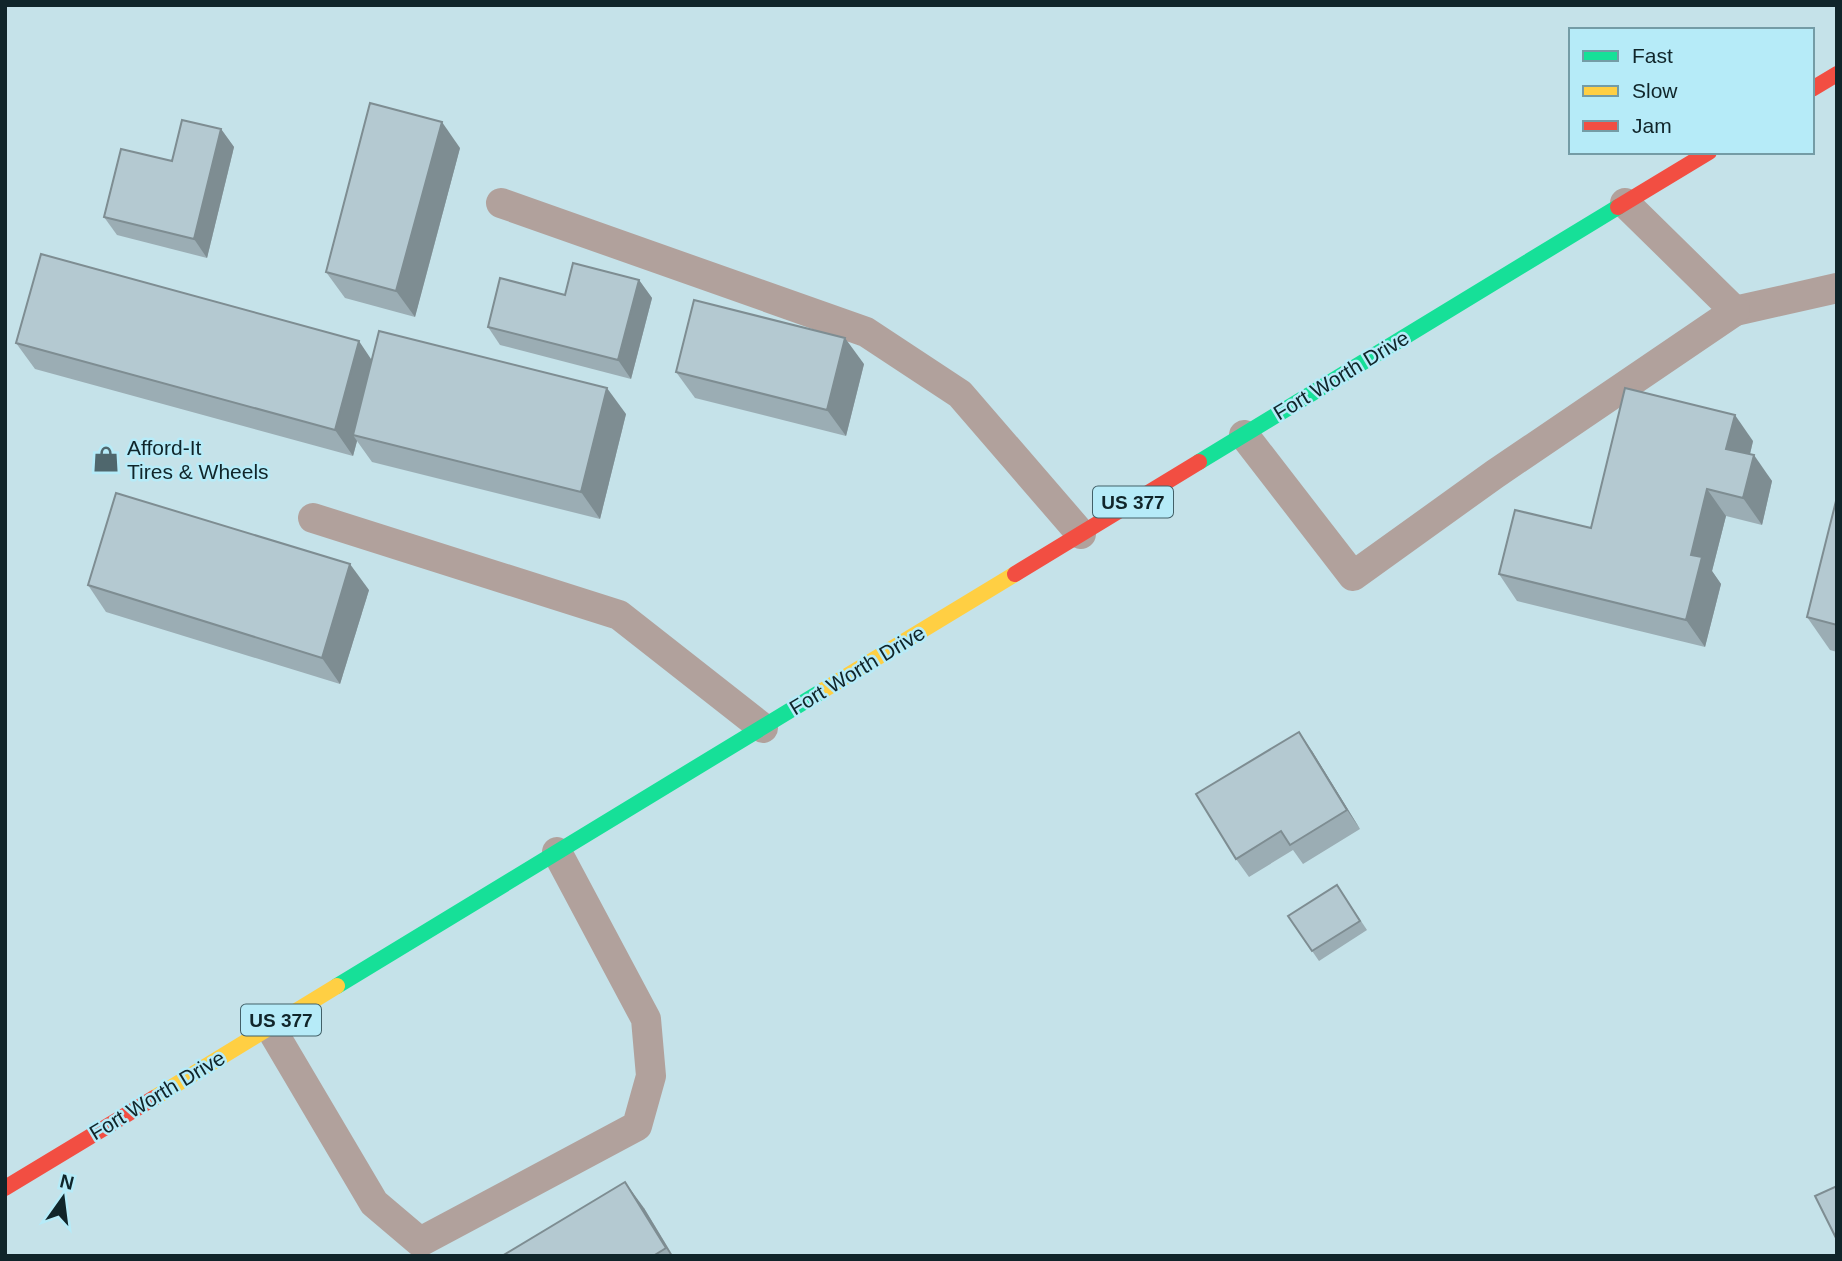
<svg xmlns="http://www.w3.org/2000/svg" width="1842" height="1261" viewBox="0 0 1842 1261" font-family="Arial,sans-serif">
	<rect width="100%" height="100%" fill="#c5e2e9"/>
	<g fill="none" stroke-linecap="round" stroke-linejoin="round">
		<!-- lane -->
		<g stroke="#b1a19c" stroke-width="30">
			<path d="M 501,203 L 866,332 L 960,394 L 1081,534"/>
			<path d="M 1735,311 L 1837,288"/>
			<path d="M 1244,435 L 1353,576 L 1495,474 L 1735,311 L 1625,203"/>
			<path d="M 313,518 L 619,615 L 763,728"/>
			<path d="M 270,1027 L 374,1203 L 420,1242 L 637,1126 L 651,1076 L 646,1019 L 557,852"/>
		</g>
		<!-- fast -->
		<g stroke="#16e098" stroke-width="16">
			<path d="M 1199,462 L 1618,207"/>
			<path d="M 337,986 L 822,691"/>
		</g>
		<!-- slow -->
		<g stroke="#ffcf43" stroke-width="16">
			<path d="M 822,691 L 1015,574"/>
			<path d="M 154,1098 L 337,986"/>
		</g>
		<!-- jam -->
		<g stroke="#f24e42" stroke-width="16">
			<path d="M 1812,89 L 1837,74"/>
			<path d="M 1618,207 L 1709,152"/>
			<path d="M 1015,574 L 1199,462"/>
			<path d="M 5,1188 L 154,1098"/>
		</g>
	</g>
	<!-- wall -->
	<g fill="#9badb4">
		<path d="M 221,129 L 234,147 L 207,258 L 117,235 L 104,217 L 172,161 Z"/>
		<path d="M 460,148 L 415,317 L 345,298 L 326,272 Z"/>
		<path d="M 639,280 L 652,298 L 631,379 L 500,345 L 488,327 L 565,295 Z"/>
		<path d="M 16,343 L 372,360 L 626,414 L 600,519 L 372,462 L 357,441 L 353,456 L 35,369 Z"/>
		<path d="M 864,364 L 846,436 L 695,398 L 676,372 Z"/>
		<path d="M 1753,441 L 1750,454 L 1772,481 L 1762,525 L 1726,516 L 1712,571 L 1721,584 L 1705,647 L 1517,601 L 1499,574 L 1591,528 Z"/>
		<path d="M 1837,497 L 1837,652 L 1830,650 L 1807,617 Z"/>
		<path d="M 88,585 L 369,590 L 340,684 L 106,612 Z"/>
		<path d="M 1312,751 L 1360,829 L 1303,864 L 1293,850 L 1249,877 L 1236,859 Z"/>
		<path d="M 1337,885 L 1367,930 L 1319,961 L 1288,916 Z"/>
		<path d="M 644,1208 L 673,1256 L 502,1256 Z"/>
	</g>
	<!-- shaded-wall -->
	<g fill="#7e8d92">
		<path d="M 442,122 L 460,148 L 415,317 L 396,291 Z"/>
		<path d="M 221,129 L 234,147 L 207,258 L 194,239 Z"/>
		<path d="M 639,280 L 652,298 L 631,379 L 618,360 Z"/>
		<path d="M 845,338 L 864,364 L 846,436 L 827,410 Z"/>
		<path d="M 359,341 L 377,368 L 353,435 L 357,441 L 353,456 L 335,430 Z"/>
		<path d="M 607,388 L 626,414 L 600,519 L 581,492 Z"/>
		<path d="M 1735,415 L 1753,441 L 1745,475 L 1726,449 Z"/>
		<path d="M 1754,455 L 1772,481 L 1762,525 L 1743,498 Z"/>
		<path d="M 1707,489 L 1726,516 L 1712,571 L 1721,584 L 1705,647 L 1686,620 L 1691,555 Z"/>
		<path d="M 350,564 L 369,590 L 340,684 L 322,658 Z"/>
		<path d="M 1299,732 L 1312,751 L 1360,829 L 1347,810 Z"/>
		<path d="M 625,1182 L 644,1208 L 673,1256 L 671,1256 L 666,1248 Z"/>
	</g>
	<!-- building -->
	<g fill="#b4c9d1" stroke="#7e8d92" stroke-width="2">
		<path d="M 370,103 L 442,122 L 396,291 L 326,272 Z"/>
		<path d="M 182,120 L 221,129 L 194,239 L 104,217 L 121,149 L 172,161 Z"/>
		<path d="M 41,254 L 359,341 L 335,430 L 16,343 Z"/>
		<path d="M 573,263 L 639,280 L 618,360 L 488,327 L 500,278 L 565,295 Z"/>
		<path d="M 694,300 L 845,338 L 827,410 L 676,372 Z"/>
		<path d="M 379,331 L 607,388 L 581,492 L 353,435 Z"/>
		<path d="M 1625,388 L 1735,415 L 1726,449 L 1754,455 L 1743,498 L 1707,489 L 1691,555 L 1702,557 L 1686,620 L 1499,574 L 1515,510 L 1591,528 Z"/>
		<path d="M 116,493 L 350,564 L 322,658 L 88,585 Z"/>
		<path d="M 1837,497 L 1837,625 L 1807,617 Z"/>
		<path d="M 1299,732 L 1347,810 L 1290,845 L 1281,831 L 1236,859 L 1196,794 Z"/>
		<path d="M 1337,885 L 1360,921 L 1312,951 L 1288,916 Z"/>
		<path d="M 625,1182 L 666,1248 L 653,1256 L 502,1256 Z"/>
		<path d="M 1837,1186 L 1837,1240 L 1815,1196 Z"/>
	</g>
	<!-- icons -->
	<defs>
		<g id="shop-bare" transform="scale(2.1)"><path d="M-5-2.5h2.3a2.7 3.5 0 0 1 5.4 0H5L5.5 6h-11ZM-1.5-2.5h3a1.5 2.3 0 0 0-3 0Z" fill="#4f676d" stroke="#b6ebf8" stroke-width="2.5" paint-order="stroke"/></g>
	</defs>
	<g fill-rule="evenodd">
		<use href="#shop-bare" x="106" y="459"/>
	</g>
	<g text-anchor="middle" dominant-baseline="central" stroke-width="5" stroke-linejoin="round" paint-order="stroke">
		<!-- shield labels -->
		<g fill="#b6ebf8" stroke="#426068" stroke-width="2">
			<rect x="1093" y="486.5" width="80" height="31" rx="5"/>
			<rect x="241" y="1004.5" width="80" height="31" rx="5"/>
		</g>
		<g font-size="19" font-weight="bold" fill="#10252a">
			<text x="1133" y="502">US 377</text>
			<text x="281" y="1020">US 377</text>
		</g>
		<!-- street labels -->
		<g font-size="21" fill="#10252a" stroke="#b6ebf8">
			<text transform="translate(1341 375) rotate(-31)">Fort Worth Drive</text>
			<text transform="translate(857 670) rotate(-31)">Fort Worth Drive</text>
			<text transform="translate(157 1095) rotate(-31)">Fort Worth Drive</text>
		</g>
		<!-- poi labels -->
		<g font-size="21" fill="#10252a" stroke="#b6ebf8" text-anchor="start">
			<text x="127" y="447">Afford-It<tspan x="127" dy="24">Tires &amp; Wheels</tspan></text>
		</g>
	</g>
	<!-- border -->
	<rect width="1842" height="1261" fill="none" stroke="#10252a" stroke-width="14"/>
	<!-- legend -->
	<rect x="1569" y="28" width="245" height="126" fill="#b6ebf8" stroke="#749ca6" stroke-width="2"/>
	<rect x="1583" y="51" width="35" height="10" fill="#16e098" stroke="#749ca6" stroke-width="2"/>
	<text x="1632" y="63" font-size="21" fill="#10252a">Fast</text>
	<rect x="1583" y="86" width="35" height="10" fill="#ffcf43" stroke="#749ca6" stroke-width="2"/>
	<text x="1632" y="98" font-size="21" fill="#10252a">Slow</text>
	<rect x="1583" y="121" width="35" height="10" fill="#f24e42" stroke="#749ca6" stroke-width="2"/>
	<text x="1632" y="133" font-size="21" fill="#10252a">Jam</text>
	<!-- north arrow -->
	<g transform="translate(63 1198) rotate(14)" stroke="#b6ebf8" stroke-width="5" paint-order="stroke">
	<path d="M0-5L12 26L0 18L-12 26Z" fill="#10252a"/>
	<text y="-10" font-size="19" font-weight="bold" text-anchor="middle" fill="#10252a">N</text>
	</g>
</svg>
